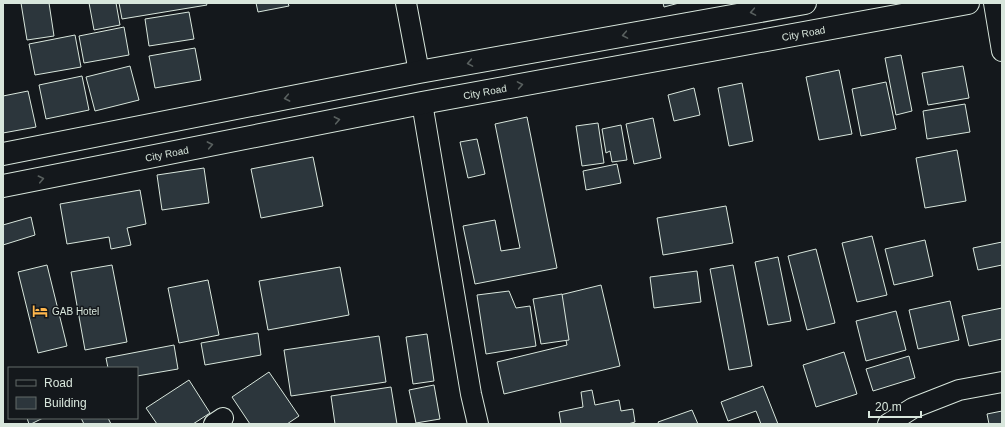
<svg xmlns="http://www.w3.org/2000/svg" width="1005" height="427" viewBox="0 0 1005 427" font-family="Arial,sans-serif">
	<rect width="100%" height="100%" fill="#14181c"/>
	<!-- building -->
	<g fill="#2c363c" stroke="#d8e6dc">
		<path d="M 21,3 L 49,3 L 54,36 L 27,40 Z"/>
		<path d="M 89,3 L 116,3 L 120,25 L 94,30 Z"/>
		<path d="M 119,3 L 206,3 L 207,5 L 122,19 Z"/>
		<path d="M 256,3 L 288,3 L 289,6 L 258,12 Z"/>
		<path d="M 663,3 L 679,3 L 664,7 Z"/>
		<path d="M 189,12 L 194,39 L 149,46 L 145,19 Z"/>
		<path d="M 124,27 L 129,55 L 84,63 L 79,36 Z"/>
		<path d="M 75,35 L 81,67 L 35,75 L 29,44 Z"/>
		<path d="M 195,48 L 201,80 L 155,88 L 149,56 Z"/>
		<path d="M 901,55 L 912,111 L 896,115 L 885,58 Z"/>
		<path d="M 130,66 L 139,100 L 95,111 L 86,77 Z"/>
		<path d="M 963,66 L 969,98 L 928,105 L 922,73 Z"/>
		<path d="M 839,70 L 852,134 L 819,140 L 806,77 Z"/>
		<path d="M 82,76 L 89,110 L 46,119 L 39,85 Z"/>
		<path d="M 886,82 L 896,129 L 861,136 L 852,89 Z"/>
		<path d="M 742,83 L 753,141 L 729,146 L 718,88 Z"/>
		<path d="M 694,88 L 700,115 L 674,121 L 668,95 Z"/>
		<path d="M 28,91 L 36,127 L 3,133 L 3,96 Z"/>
		<path d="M 965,104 L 970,132 L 927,139 L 923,111 Z"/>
		<path d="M 527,117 L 557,268 L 475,284 L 463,226 L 495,220 L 501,251 L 520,248 L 495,124 Z"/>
		<path d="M 653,118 L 661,158 L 634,164 L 626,124 Z"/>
		<path d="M 598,123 L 604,163 L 582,166 L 576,126 Z"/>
		<path d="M 621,125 L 627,160 L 612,162 L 610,151 L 606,153 L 602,129 Z"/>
		<path d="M 477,139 L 485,174 L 468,178 L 460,142 Z"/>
		<path d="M 957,150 L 966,201 L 925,208 L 916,158 Z"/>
		<path d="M 313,157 L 323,206 L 261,218 L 251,169 Z"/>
		<path d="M 617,164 L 621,183 L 586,190 L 583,171 Z"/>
		<path d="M 204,168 L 209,203 L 162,210 L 157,175 Z"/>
		<path d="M 140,190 L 146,224 L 127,228 L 131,245 L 111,249 L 109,237 L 67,244 L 60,204 Z"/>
		<path d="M 726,206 L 733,243 L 663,255 L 657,218 Z"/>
		<path d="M 31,217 L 35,235 L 3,245 L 3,225 Z"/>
		<path d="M 872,236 L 887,295 L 857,302 L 842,243 Z"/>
		<path d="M 925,240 L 933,276 L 894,285 L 885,249 Z"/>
		<path d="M 1002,242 L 1002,265 L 978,270 L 973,248 Z"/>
		<path d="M 816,249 L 835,323 L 807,330 L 788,256 Z"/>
		<path d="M 778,257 L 791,321 L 768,325 L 755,262 Z"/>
		<path d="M 47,265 L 67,346 L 38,353 L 18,272 Z"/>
		<path d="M 112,265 L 127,342 L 85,350 L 71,272 Z"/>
		<path d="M 733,265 L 752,366 L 729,370 L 710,269 Z"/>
		<path d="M 340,267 L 349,315 L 268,330 L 259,281 Z"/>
		<path d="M 697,271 L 701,302 L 654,308 L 650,277 Z"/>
		<path d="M 208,280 L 219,335 L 179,343 L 168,288 Z"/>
		<path d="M 601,285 L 620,366 L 504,394 L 497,362 L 567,345 L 556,296 Z"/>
		<path d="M 509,291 L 516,308 L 530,306 L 536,346 L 486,354 L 477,295 Z"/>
		<path d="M 562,294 L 569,340 L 541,344 L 533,299 Z"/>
		<path d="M 950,301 L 959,340 L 918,349 L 909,310 Z"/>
		<path d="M 1002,308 L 1002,339 L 969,346 L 962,316 Z"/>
		<path d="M 896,311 L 906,350 L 866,361 L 856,321 Z"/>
		<path d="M 258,333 L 261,355 L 205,365 L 201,343 Z"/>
		<path d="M 427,334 L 434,381 L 413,384 L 406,337 Z"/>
		<path d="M 379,336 L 386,382 L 291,396 L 284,350 Z"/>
		<path d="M 174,345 L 178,369 L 137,376 L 137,368 L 108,368 L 106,358 Z"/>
		<path d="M 844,352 L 857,394 L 816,407 L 803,365 Z"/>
		<path d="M 909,356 L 915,378 L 873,391 L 866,369 Z"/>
		<path d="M 269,372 L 299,416 L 287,424 L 250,424 L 232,397 Z"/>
		<path d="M 189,380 L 210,413 L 193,424 L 157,424 L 146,408 Z"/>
		<path d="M 434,385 L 440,419 L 416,423 L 409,390 Z"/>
		<path d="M 763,386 L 778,424 L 761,424 L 756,411 L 728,421 L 721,402 Z"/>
		<path d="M 391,387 L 397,424 L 335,424 L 331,396 Z"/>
		<path d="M 592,390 L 595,405 L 619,400 L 621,411 L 633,409 L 635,422 L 628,424 L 561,424 L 559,412 L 583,407 L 581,392 Z"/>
		<path d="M 692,410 L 698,424 L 659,424 L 658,422 Z"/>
		<path d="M 1002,411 L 1002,424 L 989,424 L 987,414 Z"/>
		<path d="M 27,418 L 43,418 L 31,424 L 29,424 Z"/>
		<path d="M 81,418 L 108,418 L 111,424 L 84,424 Z"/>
	</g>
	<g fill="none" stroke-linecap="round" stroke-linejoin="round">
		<!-- minor casing -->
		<g stroke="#d8e6dc" stroke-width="22">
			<g id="minor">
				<path d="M 406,3 L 419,72"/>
				<path d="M 994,3 L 1002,51"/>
				<path d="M 422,103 L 471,394 L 478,424"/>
				<path d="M 214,424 L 223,418"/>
				<path d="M 888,424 L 913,408 L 959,390 L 1002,382"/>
			</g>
		</g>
		<!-- highway casing -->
		<g stroke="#d8e6dc" stroke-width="24">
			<g id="highway">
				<path d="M 3,154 L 419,72 L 805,3"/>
				<path id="s1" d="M 3,186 L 422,103 L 968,3"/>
			</g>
		</g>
		<!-- minor -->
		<use href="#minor" stroke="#14181c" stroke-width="20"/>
		<!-- highway -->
		<use href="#highway" stroke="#14181c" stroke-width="22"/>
	</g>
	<!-- one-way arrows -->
	<defs><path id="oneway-chevron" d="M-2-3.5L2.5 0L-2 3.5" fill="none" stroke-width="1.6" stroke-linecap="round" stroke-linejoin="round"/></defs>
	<g stroke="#59605f">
		<use href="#oneway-chevron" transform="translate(753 12) rotate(170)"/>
		<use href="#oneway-chevron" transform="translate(625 35) rotate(170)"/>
		<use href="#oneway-chevron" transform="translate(470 63) rotate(170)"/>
		<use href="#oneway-chevron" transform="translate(520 85) rotate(-10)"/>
		<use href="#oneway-chevron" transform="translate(287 98) rotate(169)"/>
		<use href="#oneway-chevron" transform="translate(337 120) rotate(-11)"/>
		<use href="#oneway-chevron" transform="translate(210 145) rotate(-11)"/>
		<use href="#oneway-chevron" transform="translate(41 179) rotate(-12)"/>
	</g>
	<!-- icons -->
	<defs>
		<g id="hotel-bare" transform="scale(1.2)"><path d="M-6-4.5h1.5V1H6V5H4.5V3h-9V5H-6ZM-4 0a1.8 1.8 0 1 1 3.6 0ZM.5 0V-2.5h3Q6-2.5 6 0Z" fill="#ffb74d" stroke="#14181c" stroke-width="2.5" paint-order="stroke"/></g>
	</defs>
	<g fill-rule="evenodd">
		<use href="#hotel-bare" x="40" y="311"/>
	</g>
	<g text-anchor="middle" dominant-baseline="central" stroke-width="3" stroke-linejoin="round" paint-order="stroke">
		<!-- street labels -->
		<g font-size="10" fill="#d8e6dc" stroke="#14181c">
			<text stroke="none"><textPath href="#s1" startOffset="815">City Road</textPath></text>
			<text stroke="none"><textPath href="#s1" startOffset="491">City Road</textPath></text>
			<text stroke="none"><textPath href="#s1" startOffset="167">City Road</textPath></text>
		</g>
		<!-- poi labels -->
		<g font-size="10" fill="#d8e6dc" stroke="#14181c" text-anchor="start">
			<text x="52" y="311">GAB Hotel</text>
		</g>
	</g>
	<!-- border -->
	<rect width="1005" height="427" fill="none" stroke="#d8e6dc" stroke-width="8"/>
	<!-- legend -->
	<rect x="8" y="367" width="130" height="52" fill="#14181c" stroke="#626a69"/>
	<rect x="16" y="380" width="20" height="6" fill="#14181c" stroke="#626a69"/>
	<text x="44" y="387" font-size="12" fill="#d8e6dc">Road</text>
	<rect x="16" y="397" width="20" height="12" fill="#2c363c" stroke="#626a69"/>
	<text x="44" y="407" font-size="12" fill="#d8e6dc">Building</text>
	<!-- scale -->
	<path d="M869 411v6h52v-6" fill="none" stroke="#d8e6dc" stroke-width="2"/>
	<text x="875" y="411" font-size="12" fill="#d8e6dc" stroke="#14181c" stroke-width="3" paint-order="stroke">20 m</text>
</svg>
